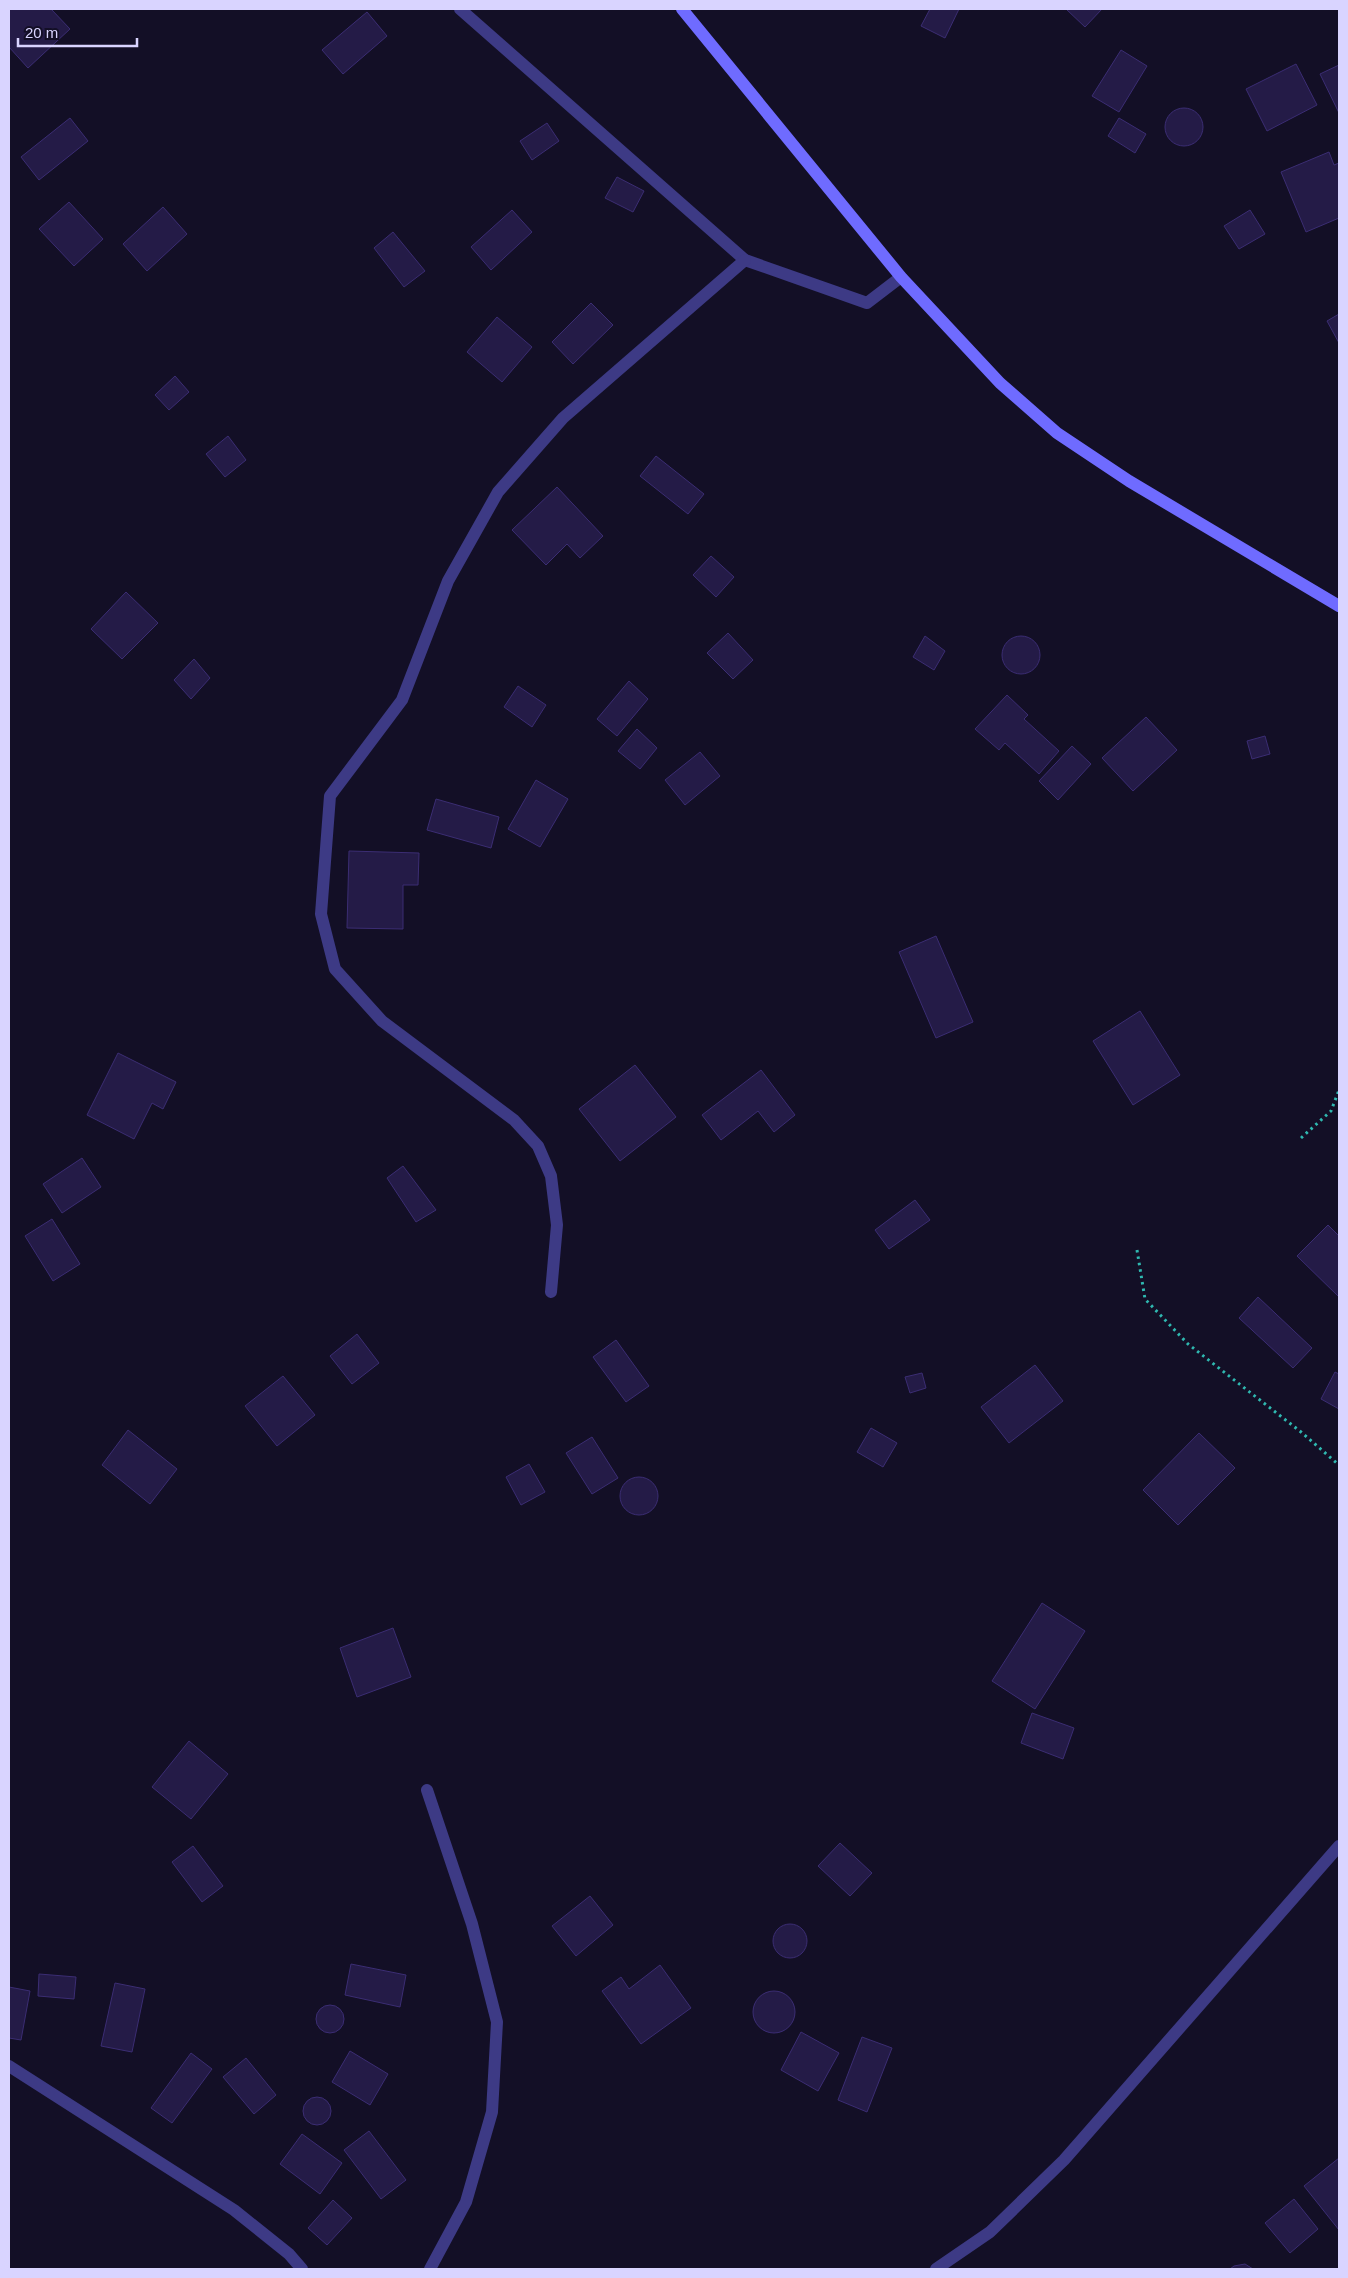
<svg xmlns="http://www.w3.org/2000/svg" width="1348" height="2278" viewBox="0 0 1348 2278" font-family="Arial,sans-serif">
	<rect width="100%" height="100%" fill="#130f26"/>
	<!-- building -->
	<g fill="#241b47" stroke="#3b2d73">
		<path d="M 9,9 L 51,9 L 70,29 L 28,68 L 9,47 Z"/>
		<path d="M 930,9 L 959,9 L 945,38 L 921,26 Z"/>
		<path d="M 1066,9 L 1102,9 L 1085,27 Z"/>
		<path d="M 367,12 L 387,36 L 343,74 L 322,50 Z"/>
		<path d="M 1121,50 L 1147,66 L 1119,112 L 1092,96 Z"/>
		<path d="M 1296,64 L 1317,105 L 1267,131 L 1246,89 Z"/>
		<path d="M 1339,65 L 1339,113 L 1320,74 Z"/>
		<circle cx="1184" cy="127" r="19"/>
		<path d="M 70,118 L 88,141 L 39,180 L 21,157 Z"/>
		<path d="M 1119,118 L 1146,134 L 1135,153 L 1108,136 Z"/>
		<path d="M 547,123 L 559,141 L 532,160 L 520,141 Z"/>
		<path d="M 1329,152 L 1334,165 L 1339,163 L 1339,218 L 1306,232 L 1281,172 Z"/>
		<path d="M 617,177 L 644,191 L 633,212 L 605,198 Z"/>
		<path d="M 69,202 L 103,239 L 74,266 L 39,229 Z"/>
		<path d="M 163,207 L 187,234 L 147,271 L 123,244 Z"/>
		<path d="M 512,210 L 532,232 L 491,270 L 471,247 Z"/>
		<path d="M 1250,210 L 1265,234 L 1239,249 L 1224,226 Z"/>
		<path d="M 393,232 L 425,271 L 404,287 L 374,248 Z"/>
		<path d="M 591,303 L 613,325 L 573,364 L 552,342 Z"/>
		<path d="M 1339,314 L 1339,343 L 1327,321 Z"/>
		<path d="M 497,317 L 532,347 L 502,382 L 467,352 Z"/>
		<path d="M 175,376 L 189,392 L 169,410 L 155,395 Z"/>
		<path d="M 228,436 L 246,460 L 225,477 L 206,454 Z"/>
		<path d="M 656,456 L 704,494 L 688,514 L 640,476 Z"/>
		<path d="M 557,487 L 603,536 L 580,558 L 567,544 L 546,565 L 512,530 Z"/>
		<path d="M 711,556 L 734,577 L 716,597 L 693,575 Z"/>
		<path d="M 126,592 L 158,623 L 122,659 L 91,629 Z"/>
		<path d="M 728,633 L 753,660 L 733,679 L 707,653 Z"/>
		<circle cx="1021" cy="655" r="19"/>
		<path d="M 925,636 L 945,651 L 934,670 L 913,657 Z"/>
		<path d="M 194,659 L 210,678 L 191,699 L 174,680 Z"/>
		<path d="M 629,681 L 648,699 L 617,736 L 597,719 Z"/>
		<path d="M 518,686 L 546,705 L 532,727 L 504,707 Z"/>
		<path d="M 1007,695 L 1028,715 L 1024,719 L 1059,751 L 1039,774 L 1005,743 L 999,750 L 975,729 Z"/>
		<path d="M 1146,717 L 1177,750 L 1133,791 L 1102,758 Z"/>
		<path d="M 637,729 L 657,748 L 640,769 L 618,751 Z"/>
		<path d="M 1265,736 L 1270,754 L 1252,759 L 1247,741 Z"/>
		<path d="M 1072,746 L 1091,764 L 1058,800 L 1039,781 Z"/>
		<path d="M 700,752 L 720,776 L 685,805 L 665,780 Z"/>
		<path d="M 536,780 L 568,799 L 540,847 L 508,829 Z"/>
		<path d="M 436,799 L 499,817 L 491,848 L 427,830 Z"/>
		<path d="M 349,851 L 419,853 L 418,885 L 403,885 L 403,929 L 347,928 Z"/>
		<path d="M 936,936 L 973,1022 L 936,1038 L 899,952 Z"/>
		<path d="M 1140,1011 L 1180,1075 L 1133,1105 L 1093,1041 Z"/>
		<path d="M 118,1053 L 176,1082 L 163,1109 L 152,1103 L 134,1139 L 87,1115 Z"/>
		<path d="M 635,1065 L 676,1117 L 620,1161 L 579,1109 Z"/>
		<path d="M 761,1070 L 795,1115 L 774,1132 L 758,1111 L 721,1140 L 702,1115 Z"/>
		<path d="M 82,1158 L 101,1187 L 62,1213 L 43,1184 Z"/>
		<path d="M 403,1166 L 436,1210 L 416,1222 L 387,1178 Z"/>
		<path d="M 915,1200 L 930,1220 L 889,1249 L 875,1230 Z"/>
		<path d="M 52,1219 L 80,1264 L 53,1281 L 25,1236 Z"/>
		<path d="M 1328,1225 L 1339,1236 L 1339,1297 L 1297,1256 Z"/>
		<path d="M 1258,1297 L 1312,1348 L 1293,1368 L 1239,1318 Z"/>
		<path d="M 357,1334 L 379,1363 L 352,1384 L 330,1356 Z"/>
		<path d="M 616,1340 L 649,1386 L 626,1402 L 593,1357 Z"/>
		<path d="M 1035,1365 L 1063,1401 L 1009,1443 L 981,1407 Z"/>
		<path d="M 1335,1372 L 1339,1374 L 1339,1409 L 1321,1399 Z"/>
		<path d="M 922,1373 L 926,1388 L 910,1393 L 905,1377 Z"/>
		<path d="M 283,1376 L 315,1415 L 277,1446 L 245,1406 Z"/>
		<path d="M 871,1428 L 897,1443 L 883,1467 L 857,1452 Z"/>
		<path d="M 128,1430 L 177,1469 L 150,1504 L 102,1465 Z"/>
		<path d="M 1199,1433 L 1235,1468 L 1178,1525 L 1143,1490 Z"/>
		<path d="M 592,1437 L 618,1478 L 592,1494 L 566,1453 Z"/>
		<path d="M 529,1464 L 545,1492 L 521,1505 L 506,1477 Z"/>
		<circle cx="639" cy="1496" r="19"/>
		<path d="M 1042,1603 L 1085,1631 L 1035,1709 L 992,1681 Z"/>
		<path d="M 393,1628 L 411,1677 L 357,1697 L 340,1648 Z"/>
		<path d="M 1032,1713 L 1074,1728 L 1063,1759 L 1021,1743 Z"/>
		<path d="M 189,1741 L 228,1774 L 191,1819 L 152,1787 Z"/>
		<path d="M 840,1843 L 872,1873 L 850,1896 L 818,1866 Z"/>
		<path d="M 193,1846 L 223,1886 L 202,1902 L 172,1862 Z"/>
		<path d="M 590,1896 L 613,1925 L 576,1956 L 552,1926 Z"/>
		<circle cx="790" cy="1941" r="17"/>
		<path d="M 351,1964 L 406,1975 L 400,2007 L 345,1995 Z"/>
		<path d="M 660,1965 L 691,2008 L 641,2044 L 602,1991 L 621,1977 L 629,1989 Z"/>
		<path d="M 39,1974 L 76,1977 L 74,1999 L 38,1996 Z"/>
		<path d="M 115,1983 L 145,1989 L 132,2052 L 101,2046 Z"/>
		<path d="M 9,1987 L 30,1991 L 21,2040 L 9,2038 Z"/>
		<circle cx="774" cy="2012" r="21"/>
		<circle cx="330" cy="2019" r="14"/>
		<path d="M 801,2032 L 839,2053 L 818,2091 L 781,2070 Z"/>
		<path d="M 862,2037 L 892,2048 L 867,2112 L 838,2100 Z"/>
		<path d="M 350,2051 L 388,2074 L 370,2105 L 332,2082 Z"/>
		<path d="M 191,2053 L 212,2069 L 172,2123 L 151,2108 Z"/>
		<path d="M 246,2058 L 276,2095 L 254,2114 L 223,2077 Z"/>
		<circle cx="317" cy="2111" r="14"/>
		<path d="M 369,2131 L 406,2180 L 381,2199 L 344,2150 Z"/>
		<path d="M 302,2134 L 342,2163 L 320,2194 L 280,2164 Z"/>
		<path d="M 1339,2158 L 1339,2230 L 1304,2186 Z"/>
		<path d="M 1294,2199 L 1318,2229 L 1290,2253 L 1265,2223 Z"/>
		<path d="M 333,2200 L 352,2218 L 327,2245 L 308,2228 Z"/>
		<path d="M 1245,2264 L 1253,2269 L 1230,2269 L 1234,2266 Z"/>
	</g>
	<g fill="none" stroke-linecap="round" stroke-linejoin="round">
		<!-- path -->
		<g stroke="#2fb8b0" stroke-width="3" stroke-dasharray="2.5 4" stroke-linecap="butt">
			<path d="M 1301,1138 L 1331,1111 L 1339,1090"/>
			<path d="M 1137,1250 L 1145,1299 L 1188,1344 L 1301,1432 L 1339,1465"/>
		</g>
		<!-- street -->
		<g stroke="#3d3a85" stroke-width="12">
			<path d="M 460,9 L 745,260 L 867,303 L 901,277"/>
			<path d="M 551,1292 L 557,1225 L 551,1176 L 538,1146 L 514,1120 L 382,1021 L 335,969 L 321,914 L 330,796 L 402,700 L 448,581 L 498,492 L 563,418 L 745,260"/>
			<path d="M 427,1790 L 472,1924 L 497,2022 L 492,2112 L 466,2202 L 430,2269"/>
			<path d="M 9,2066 L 234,2210 L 289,2254 L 302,2269"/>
			<path d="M 936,2269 L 990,2232 L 1064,2160 L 1339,1846"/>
		</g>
		<!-- secondary -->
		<path stroke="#6f6bff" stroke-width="12" d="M 682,9 L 901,277 L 1000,383 L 1057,433 L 1129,481 L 1339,606"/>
	</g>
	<!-- border -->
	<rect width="1348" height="2278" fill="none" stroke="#d9d4ff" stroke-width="20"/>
	<!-- scale -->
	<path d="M18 38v8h119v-8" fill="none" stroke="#d9d4ff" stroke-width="2.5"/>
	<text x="25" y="38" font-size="15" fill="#d9d4ff" stroke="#130f26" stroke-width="4" paint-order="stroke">20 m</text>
</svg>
